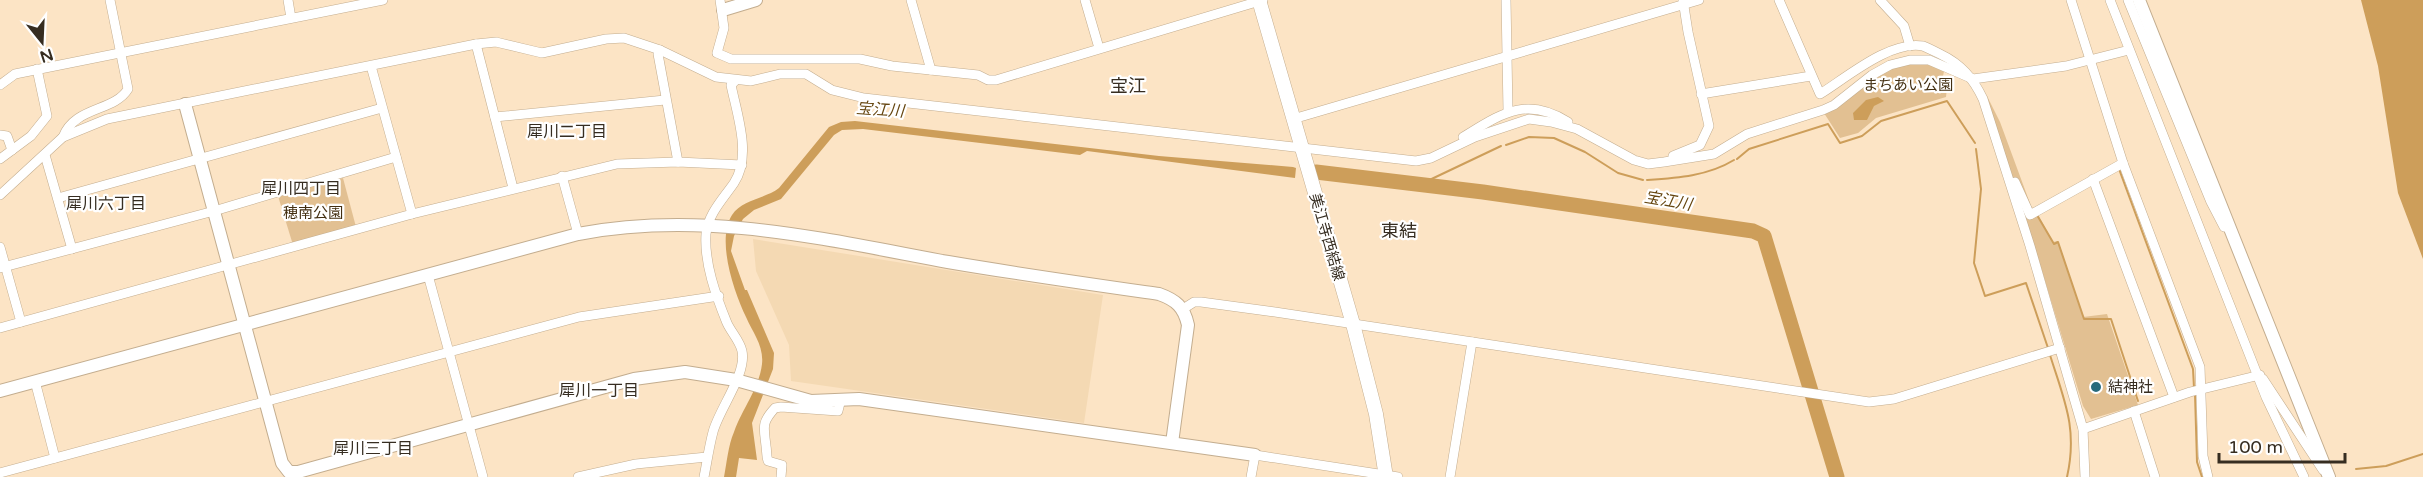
<svg xmlns="http://www.w3.org/2000/svg" width="2423" height="477" viewBox="0 0 2423 477" font-family="'Varela Round','Noto Sans JP',sans-serif">
	<rect width="100%" height="100%" fill="#fce4c5"/>
	<!-- built -->
	<path fill="#f4d9b3" d="M 753,239 L 1103,295 L 1084,423 L 791,381 L 789,345 L 756,271 Z"/>
	<!-- green -->
	<g fill="#e2c092">
		<path d="M 1910,61 L 1945,67 L 1941,85 L 1947,88 L 1946,97 L 1876,118 L 1858,133 L 1840,138 L 1824,113 L 1873,76 Z"/>
		<path d="M 1987,96 L 2000,122 L 2031,206 L 2037,213 L 2053,242 L 2058,241 L 2083,317 L 2107,314 L 2138,405 L 2091,419 L 2083,406 L 2036,251 L 1984,97 Z"/>
		<path d="M 343,178 L 356,227 L 293,245 L 278,196 Z"/>
	</g>
	<!-- water -->
	<g fill="#cd9e5a">
		<path d="M 2361,0 L 2423,0 L 2423,259 L 2398,193 L 2378,66 Z"/>
		<path d="M 1878,97 L 1884,101 L 1874,106 L 1867,120 L 1854,120 L 1853,113 L 1866,100 Z"/>
		<path d="M 855,121 L 1159,156 L 1293,167 L 1296,168 L 1295,178 L 1087,151 L 1080,155 L 863,129 L 842,130 L 834,135 L 781,199 L 754,210 L 743,219 L 734,236 L 731,251 L 745,290 L 747,290 L 774,353 L 773,369 L 752,423 L 757,460 L 739,458 L 736,477 L 724,477 C 727,462 728,446 734,432 C 742,409 759,389 762,364 C 764,346 753,333 746,317 C 734,292 716,240 732,215 C 742,199 765,199 779,188 L 829,127 L 841,122 Z"/>
	</g>
	<g fill="none" stroke-linecap="round" stroke-linejoin="round">
		<!-- stream -->
		<g stroke="#cd9e5a" stroke-width="2">
			<path d="M 1506,145 L 1529,137 L 1554,138 L 1585,152 L 1618,173 L 1643,180"/>
			<path d="M 1976,149 L 1981,189 L 1974,263 L 1985,296 L 2026,283 L 2048,348"/>
			<path d="M 1737,159 L 1749,149 L 1828,124 L 1840,143 L 1862,136 L 1881,121 L 1947,101 L 1975,143"/>
			<path d="M 2119,169 L 2193,369 L 2194,388"/>
			<path d="M 1647,180 C 1677,178 1708,176 1734,160"/>
			<path d="M 1421,184 L 1501,146"/>
			<path d="M 2037,215 L 2054,244 L 2058,242 L 2084,319 L 2111,319 L 2138,401"/>
			<path d="M 2050,355 C 2064,400 2078,428 2067,477"/>
			<path d="M 2195,394 L 2197,462 L 2202,477"/>
			<path d="M 2356,469 L 2386,466 L 2423,454"/>
		</g>
		<!-- river -->
		<path stroke="#cd9e5a" stroke-width="15" d="M 1316,172 L 1483,192 L 1753,231 L 1764,236 L 1837,477"/>
		<!-- minor casing -->
		<g stroke="#c3ad8f" stroke-width="10">
			<g id="minor">
				<path d="M 288,0 L 291,18"/>
				<path d="M 720,0 L 724,28 L 717,53 L 731,59 L 860,59 L 892,66 L 978,75 L 988,80 L 996,80 L 1263,0"/>
				<path d="M 911,0 L 931,70"/>
				<path d="M 1085,0 L 1099,48"/>
				<path d="M 1506,0 L 1508,111"/>
				<path d="M 1779,0 L 1820,94 C 1846,78 1890,40 1923,46 C 1928,48 1934,51 1940,54 C 1961,64 1973,78 1983,99 L 2030,246 L 2083,429 L 2085,477"/>
				<path d="M 1880,0 L 1904,26 L 1910,46"/>
				<path d="M 2071,0 L 2123,163 L 2200,367 L 2203,456 L 2208,477"/>
				<path d="M 2110,0 L 2266,397 L 2304,477"/>
				<path d="M 2128,0 L 2211,202 L 2224,227"/>
				<path d="M 476,44 L 513,188"/>
				<path d="M 660,50 L 658,54 L 678,162"/>
				<path d="M 371,66 L 412,214"/>
				<path d="M 0,85 L 15,74 L 383,0"/>
				<path d="M 1701,94 L 1811,76"/>
				<path d="M 495,117 L 665,100"/>
				<path d="M 1293,119 L 1699,0"/>
				<path d="M 0,135 L 7,136 L 12,150"/>
				<path d="M 63,137 C 75,106 114,112 128,89 L 110,0"/>
				<path d="M 1463,137 C 1500,115 1525,95 1568,122"/>
				<path d="M 45,155 L 72,249"/>
				<path d="M 1673,156 L 1700,145 L 1709,126 L 1688,32 L 1683,0"/>
				<path d="M 0,159 L 31,136 L 47,116 L 37,69"/>
				<path d="M 562,176 L 578,234"/>
				<path d="M 2093,179 L 2174,397"/>
				<path d="M 2015,182 L 2030,215 L 2123,163"/>
				<path d="M 0,195 L 63,137 L 107,119 L 476,44 L 496,42 L 542,53 L 606,39 L 624,38 L 660,50 L 716,77 L 751,81 L 780,74 L 806,74 L 832,90 L 864,98 L 1416,161 L 1431,158 L 1475,137 L 1529,119 L 1551,122 L 1577,129 L 1634,160 L 1648,164 L 1664,162 L 1714,154 L 1747,134 L 1823,110 L 1834,105 L 1872,75 L 1890,65 L 1910,60 L 1929,60 L 1973,79 L 2066,66 L 2129,50"/>
				<path d="M 58,198 L 382,108"/>
				<path d="M 0,247 L 21,322"/>
				<path d="M 0,268 L 214,211 L 396,157"/>
				<path d="M 428,275 L 483,477"/>
				<path d="M 1183,309 L 1194,302 L 1201,302 L 1275,312 L 1869,402 L 1894,399 L 2060,348"/>
				<path d="M 0,328 L 412,214 L 617,164 L 678,162 L 742,165"/>
				<path d="M 2263,379 L 2323,470"/>
				<path d="M 35,381 L 55,458"/>
				<path d="M 2134,411 L 2155,477"/>
				<path d="M 2083,429 L 2190,392 L 2260,375"/>
				<path d="M 0,473 L 579,317 L 719,296"/>
				<path d="M 578,477 L 636,464 L 707,457"/>
				<path d="M 704,477 C 707,462 709,447 713,432 C 719,409 747,374 742,351 C 740,341 731,332 727,323 C 716,296 704,263 706,234 C 708,214 723,199 734,183 C 752,156 737,114 731,85 L 735,81"/>
				<path d="M 781,477 L 782,465 L 768,461 C 766,455 767,451 766,446 C 764,427 761,423 775,408 L 781,407 L 838,411 L 841,399"/>
				<path d="M 1251,477 L 1255,455 L 1398,477"/>
				<path d="M 1450,477 L 1472,342"/>
			</g>
		</g>
		<!-- tertiary casing -->
		<g stroke="#c3ad8f" stroke-width="14">
			<g id="tertiary">
				<path d="M 2139,0 L 2329,477"/>
				<path d="M 723,10 L 756,0"/>
				<path d="M 185,104 L 282,463 L 289,472 L 298,472 L 634,379 L 685,372 L 736,380 L 811,401 L 859,399 L 1255,455"/>
				<path d="M 0,391 L 578,234 C 704,210 823,239 948,262 C 1018,274 1089,284 1159,294 C 1176,300 1184,307 1188,325 L 1172,443"/>
			</g>
		</g>
		<!-- secondary casing -->
		<g stroke="#c3ad8f" stroke-width="15">
			<path id="secondary" d="M 1259,0 L 1353,324 L 1376,414 L 1386,477"/>
		</g>
		<!-- minor -->
		<use href="#minor" stroke="#fff" stroke-width="9"/>
		<!-- tertiary -->
		<use href="#tertiary" stroke="#fff" stroke-width="12"/>
		<!-- secondary -->
		<use href="#secondary" stroke="#fff" stroke-width="14"/>
	</g>
	<!-- markers -->
	<circle fill="#276a7c" stroke="#fff" stroke-width="2" cx="2096" cy="387" r="6"/>
	<g text-anchor="middle" dominant-baseline="central" stroke-width="4.5" stroke-linejoin="round" paint-order="stroke">
		<!-- park labels -->
		<g font-size="15" fill="#432f11" stroke="#fff">
			<text x="1908" y="85">まちあい公園</text>
			<text x="313" y="213">穂南公園</text>
		</g>
		<!-- street labels -->
		<g font-size="15" fill="#362d21" stroke="#fff">
			<text transform="translate(1327 237) rotate(74)">美江寺西結線</text>
		</g>
		<!-- poi labels -->
		<g font-size="15" fill="#362d21" stroke="#fff" text-anchor="start">
			<text x="2108" y="387">結神社</text>
		</g>
		<!-- water labels -->
		<g font-size="16" font-style="italic" fill="#664610" stroke="#fff">
			<text transform="translate(880 110) rotate(4)">宝江川</text>
			<text transform="translate(1668 201) rotate(10)">宝江川</text>
		</g>
		<!-- neighbourhood labels -->
		<g font-size="16" fill="#362d21" stroke="#fff">
			<text x="567" y="132">犀川二丁目</text>
			<text x="301" y="189">犀川四丁目</text>
			<text x="106" y="204">犀川六丁目</text>
			<text x="599" y="391">犀川一丁目</text>
			<text x="373" y="449">犀川三丁目</text>
		</g>
		<!-- quarter labels -->
		<g font-size="18" fill="#362d21" stroke="#fff">
			<text x="1128" y="86">宝江</text>
			<text x="1399" y="231">東結</text>
		</g>
	</g>
	<!-- north arrow -->
	<g transform="translate(42 42) rotate(162)" stroke="#ffffff" stroke-width="4.5" paint-order="stroke">
	<path d="M0-4.5L10 22L0 15L-10 22Z" fill="#362d21"/>
	<text y="-9" font-size="16" font-weight="bold" text-anchor="middle" fill="#362d21">N</text>
	</g>
	<!-- scale -->
	<path d="M2219 453v9h126v-9" fill="none" stroke="#362d21" stroke-width="3"/>
	<text x="2228" y="453" font-size="18" fill="#362d21" stroke="#ffffff" stroke-width="4.5" paint-order="stroke">100 m</text>
</svg>
